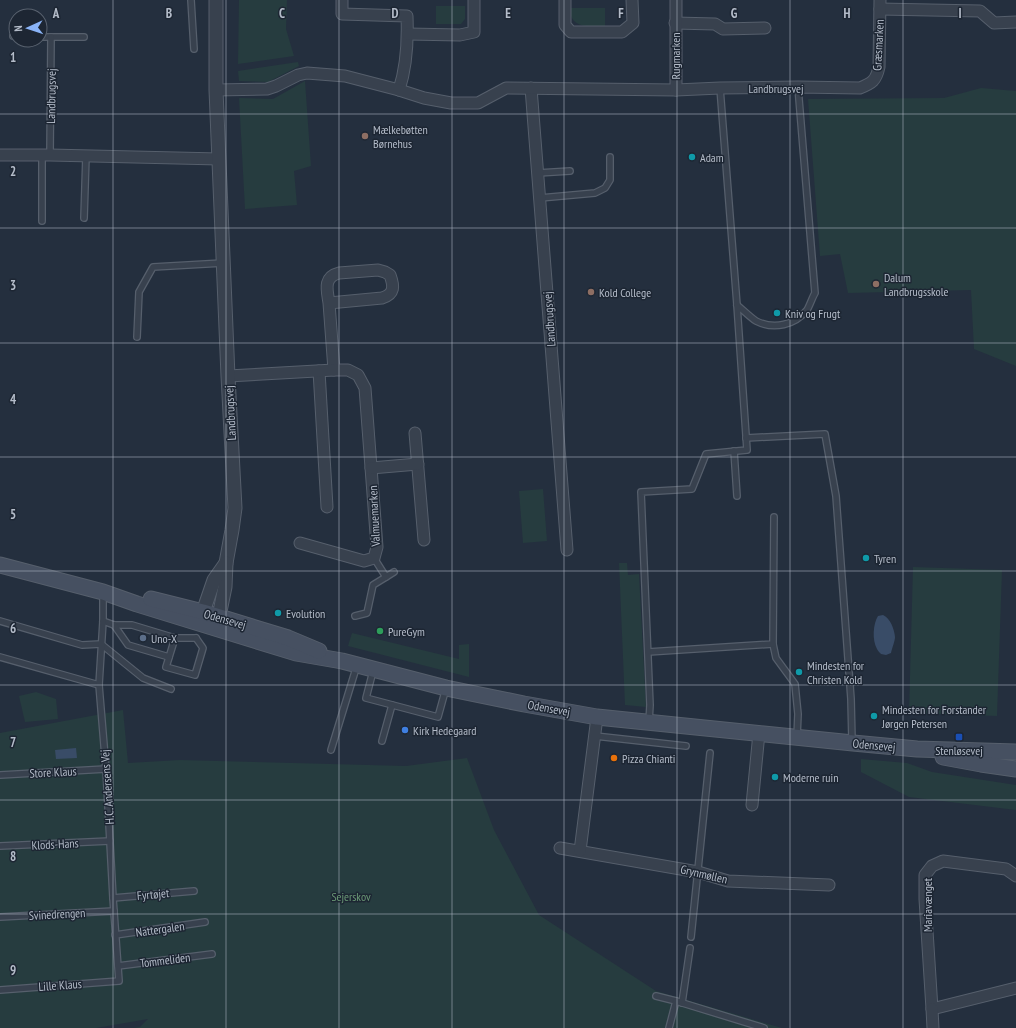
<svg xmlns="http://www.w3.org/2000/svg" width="1016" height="1028" viewBox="0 0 1016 1028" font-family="'PT Sans Narrow',sans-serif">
	<rect width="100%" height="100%" fill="#242f3e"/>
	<!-- green -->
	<g fill="#263c3f">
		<path d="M 239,0 L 287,0 L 286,29 L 294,56 L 238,64 Z"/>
		<path d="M 436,6 L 465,6 L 465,19 L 461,24 L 436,24 Z"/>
		<path d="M 569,8 L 605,8 L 605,27 C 588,26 571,29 569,8 Z"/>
		<path d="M 298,62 L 299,66 L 268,82 L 239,81 L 238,71 Z"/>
		<path d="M 305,81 L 311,166 L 294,171 L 297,205 L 245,209 L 239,98 L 273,99 Z"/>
		<path d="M 981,88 L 1016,91 L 1016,366 L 974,349 L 971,290 L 848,293 L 840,254 L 820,256 L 808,99 L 944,98 Z"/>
		<path d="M 543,489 L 547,541 L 523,543 L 519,491 Z"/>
		<path d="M 619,563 L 627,563 L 628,575 L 639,574 L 646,707 L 625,705 Z"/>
		<path d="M 913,567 L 1002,570 L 997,716 L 909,713 Z"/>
		<path d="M 352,633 L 459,659 L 459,645 L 469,644 L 469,677 L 348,646 Z"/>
		<path d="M 36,692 L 56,699 L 58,719 L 25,722 L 19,696 Z"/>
		<path d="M 123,710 L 128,763 L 180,760 L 406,766 L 467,758 L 494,830 L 539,915 L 656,991 L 782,1028 L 134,1028 L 140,1027 L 148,1019 L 96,1028 L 0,1028 L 0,733 Z"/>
		<path d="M 861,759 L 907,763 L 932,772 L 1016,785 L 1016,810 L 909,797 L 861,772 Z"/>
	</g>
	<!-- water -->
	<g fill="#394c67">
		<path d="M 883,615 C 890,618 894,628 895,637 C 895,641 892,648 891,653 L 886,655 L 881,654 C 880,653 878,651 877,649 C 872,640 873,624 878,616 Z"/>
		<path d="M 76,748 L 77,758 L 56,759 L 55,750 Z"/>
	</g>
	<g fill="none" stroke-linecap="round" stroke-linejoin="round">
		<!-- service casing -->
		<g stroke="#565f6c" stroke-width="8">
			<g id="service">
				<path d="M 191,0 L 194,49"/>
				<path d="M 13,36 L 16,36"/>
				<path d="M 40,37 L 84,37"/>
				<path d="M 50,155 L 51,37"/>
				<path d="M 538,173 L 570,171"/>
				<path d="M 540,198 L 595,193 L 605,188 L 610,180 L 610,157"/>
				<path d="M 84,218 L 86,156"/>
				<path d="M 42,221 L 42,155"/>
				<path d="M 737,305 C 743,310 750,317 756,321 C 774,330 795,325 807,310 C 810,305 812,298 815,293 L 798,87"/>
				<path d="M 137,337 L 139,292 L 153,267 L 223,263"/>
				<path d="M 746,438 L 825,434 L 836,496 L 851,699 L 852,741"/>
				<path d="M 734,451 L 737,496"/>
				<path d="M 374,558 L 386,577 L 394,572"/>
				<path d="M 355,616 L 367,613 L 373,585 L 386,577"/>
				<path d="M 0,621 L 82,645 L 101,644 L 143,678 L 171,689"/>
				<path d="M 103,621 L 114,625 L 132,625 L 175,638 L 196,638"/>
				<path d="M 114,625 L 128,645 L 169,657"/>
				<path d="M 175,638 L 166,667 L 195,675 L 203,648 L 196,638"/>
				<path d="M 773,644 L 776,658 L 795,684 L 798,714 L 797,737"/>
				<path d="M 648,652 L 773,644 L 774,517"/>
				<path d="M 0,657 L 99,685"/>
				<path d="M 373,671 L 366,698 L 438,717 L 446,688"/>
				<path d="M 649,722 L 650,705 L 641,492 L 692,489 L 706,454 L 747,450 L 737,305 L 720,88"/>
				<path d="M 595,736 L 686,746"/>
				<path d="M 382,741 L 392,705"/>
				<path d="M 331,750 L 357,665"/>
				<path d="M 0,775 L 106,769"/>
				<path d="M 0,846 L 110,841"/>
				<path d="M 113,898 L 194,891"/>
				<path d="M 0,917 L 114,911"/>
				<path d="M 115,935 L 205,922"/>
				<path d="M 691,937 L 710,753"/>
				<path d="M 118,966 L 212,954"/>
				<path d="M 0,990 L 119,981 L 113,898 L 106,769 L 99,685 L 103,621 L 103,594"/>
				<path d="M 656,996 L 676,1001 L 764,1028"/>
				<path d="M 682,1003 L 690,948"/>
				<path d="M 669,1028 L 676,1001"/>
			</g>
		</g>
		<!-- minor casing -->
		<g stroke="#565f6c" stroke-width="13">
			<g id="minor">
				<path d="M 342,0 L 342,14 L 407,16 C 408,41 407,65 399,90"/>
				<path d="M 565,0 L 565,25 L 571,32 L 622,32 L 633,23 L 632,0"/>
				<path d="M 880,9 L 980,11 L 994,23 L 1016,22"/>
				<path d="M 675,23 L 715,24 L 723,29 L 765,28"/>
				<path d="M 408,34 L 460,35 L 474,32 L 474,0"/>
				<path d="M 531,88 L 567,550"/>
				<path d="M 216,90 L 267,89 L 276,86 L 298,75 L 307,73 L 345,76 L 399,90 L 424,98 L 451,103 L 478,103 L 506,88 L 676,90 L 720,88 L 798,87 L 860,88 C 872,83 876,81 879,67 L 880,0"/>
				<path d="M 676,90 L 676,0"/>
				<path d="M 0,155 L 50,155 L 219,159"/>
				<path d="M 329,303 C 327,290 323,277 339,273 L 378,270 L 385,272 L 390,275 C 394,286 395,294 382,298 L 329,303 L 334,370"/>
				<path d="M 319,371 L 327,507"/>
				<path d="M 228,376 L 334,370 L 348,370 L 358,375 L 365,388 L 377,547 L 374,558 L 364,561 L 300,543"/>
				<path d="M 415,433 L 424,540"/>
				<path d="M 371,468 L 418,464"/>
				<path d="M 752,805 L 759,733"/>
				<path d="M 560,848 L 698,872 L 728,881 L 829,885"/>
				<path d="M 580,851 L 597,717"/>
				<path d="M 1016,876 L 1006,869 L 943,861 L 932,866 L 925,875 L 925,899 L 932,1009 L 1016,988"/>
				<path d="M 932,1009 L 933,1028"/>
			</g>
		</g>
		<!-- tertiary casing -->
		<g stroke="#565f6c" stroke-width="15">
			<g id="tertiary">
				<path d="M 216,0 L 216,90 L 228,376 L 235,508 L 232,530 L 226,563 L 225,587 L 217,626"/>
				<path d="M 199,621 L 203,612 L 214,580 L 226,563"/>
			</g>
		</g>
		<!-- secondary casing -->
		<g stroke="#565f6c" stroke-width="17">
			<g id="secondary">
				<path d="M 0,565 L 103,592 L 137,604 L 296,653 L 342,661 L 446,688 L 524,704 L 597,717 L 853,743 L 917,749 L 1016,752"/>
				<path d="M 151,599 L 203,612 L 288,638 L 319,651"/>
				<path d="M 943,757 L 981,764 L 1016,769"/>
			</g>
		</g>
		<!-- service -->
		<use href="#service" stroke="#38414e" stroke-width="5.5"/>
		<!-- minor -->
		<use href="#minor" stroke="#38414e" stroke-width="11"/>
		<!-- tertiary -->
		<use href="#tertiary" stroke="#38414e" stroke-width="13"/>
		<!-- secondary -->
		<use href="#secondary" stroke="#465061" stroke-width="15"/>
	</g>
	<!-- grid -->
	<path fill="none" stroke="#b4bcc9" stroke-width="1" stroke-opacity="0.55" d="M 113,0 L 113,1028M 226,0 L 226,1028M 339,0 L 339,1028M 452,0 L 452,1028M 564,0 L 564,1028M 677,0 L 677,1028M 790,0 L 790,1028M 903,0 L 903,1028M 0,114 L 1016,114M 0,228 L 1016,228M 0,343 L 1016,343M 0,457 L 1016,457M 0,571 L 1016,571M 0,685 L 1016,685M 0,800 L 1016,800M 0,914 L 1016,914"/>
	<!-- markers -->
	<g fill="#8d6e63" stroke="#1d2633" stroke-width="1.5">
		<circle cx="365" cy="136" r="4"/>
		<circle cx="876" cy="284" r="4"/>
		<circle cx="591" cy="292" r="4"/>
	</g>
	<g fill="#0f9aa8" stroke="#1d2633" stroke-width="1.5">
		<circle cx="692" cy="157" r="4"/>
		<circle cx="777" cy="313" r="4"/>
		<circle cx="866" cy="558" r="4"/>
		<circle cx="278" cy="613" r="4"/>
		<circle cx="799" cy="672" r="4"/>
		<circle cx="874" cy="716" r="4"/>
		<circle cx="775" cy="777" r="4"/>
	</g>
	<circle fill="#2e9e5b" stroke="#1d2633" stroke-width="1.5" cx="380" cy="631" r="4"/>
	<circle fill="#5c6f8a" stroke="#1d2633" stroke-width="1.5" cx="143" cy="638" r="4"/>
	<circle fill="#3f7fe0" stroke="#1d2633" stroke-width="1.5" cx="405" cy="730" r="4"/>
	<rect fill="#1a4fb4" stroke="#1d2633" stroke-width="1.5" x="955" y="733" width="8" height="8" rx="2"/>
	<circle fill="#e8710a" stroke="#1d2633" stroke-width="1.5" cx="614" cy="758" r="4"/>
	<g text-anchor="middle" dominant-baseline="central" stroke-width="3" stroke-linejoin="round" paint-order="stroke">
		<!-- street labels -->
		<g font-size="12" fill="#b4bcc9" stroke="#1d2633">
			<text transform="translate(878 45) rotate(-87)">Græsmarken</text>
			<text transform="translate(675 56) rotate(-90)">Rugmarken</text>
			<text x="776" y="88">Landbrugsvej</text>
			<text transform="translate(51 96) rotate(-89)">Landbrugsvej</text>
			<text transform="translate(549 319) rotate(-94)">Landbrugsvej</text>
			<text transform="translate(230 413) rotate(-93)">Landbrugsvej</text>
			<text transform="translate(374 516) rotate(-93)">Valmuemarken</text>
			<text transform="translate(225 619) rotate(16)">Odensevej</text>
			<text transform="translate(549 708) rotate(10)">Odensevej</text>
			<text transform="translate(874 745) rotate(5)">Odensevej</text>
			<text transform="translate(53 772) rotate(-3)">Store Klaus</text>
			<text transform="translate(107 787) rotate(-94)">H.C. Andersens Vej</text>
			<text transform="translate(55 844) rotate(-3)">Klods-Hans</text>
			<text transform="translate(704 874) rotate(13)">Grynmøllen</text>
			<text transform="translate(153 894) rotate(-5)">Fyrtøjet</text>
			<text transform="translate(927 905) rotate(-90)">Mariavænget</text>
			<text transform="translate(57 914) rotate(-3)">Svinedrengen</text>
			<text transform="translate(160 929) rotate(-8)">Nattergalen</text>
			<text transform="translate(165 960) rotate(-7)">Tommeliden</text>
			<text transform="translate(60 985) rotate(-4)">Lille Klaus</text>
		</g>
		<!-- poi labels -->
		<g font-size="12" fill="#b4bcc9" stroke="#1d2633" text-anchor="start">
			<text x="373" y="129">Mælkebøtten<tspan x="373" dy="14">Børnehus</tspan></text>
			<text x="700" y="157">Adam</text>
			<text x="884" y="277">Dalum<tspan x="884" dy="14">Landbrugsskole</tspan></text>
			<text x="599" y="292">Kold College</text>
			<text x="785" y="313">Kniv og Frugt</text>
			<text x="874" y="558">Tyren</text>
			<text x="286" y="613">Evolution</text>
			<text x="388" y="631">PureGym</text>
			<text x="151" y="638">Uno-X</text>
			<text x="807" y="665">Mindesten for<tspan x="807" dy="14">Christen Kold</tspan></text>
			<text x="882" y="709">Mindesten for Forstander<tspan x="882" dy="14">Jørgen Petersen</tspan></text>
			<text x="413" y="730">Kirk Hedegaard</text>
			<text x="959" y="750" text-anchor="middle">Stenløsevej</text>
			<text x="622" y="758">Pizza Chianti</text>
			<text x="783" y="777">Moderne ruin</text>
		</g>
		<!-- park labels -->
		<g font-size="12" fill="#6b9a76" stroke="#1d2633">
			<text x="351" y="896">Sejerskov</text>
		</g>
	</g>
	<g font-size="13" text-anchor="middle" font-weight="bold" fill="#b4bcc9" stroke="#1d2633" stroke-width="3" stroke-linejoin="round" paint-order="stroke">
		<text x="56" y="18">A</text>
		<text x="169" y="18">B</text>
		<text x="282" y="18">C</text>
		<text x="395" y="18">D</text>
		<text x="508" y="18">E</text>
		<text x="621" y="18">F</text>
		<text x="734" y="18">G</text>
		<text x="847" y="18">H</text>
		<text x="960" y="18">I</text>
		<text x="13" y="62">1</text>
		<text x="13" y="176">2</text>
		<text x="13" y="290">3</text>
		<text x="13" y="404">4</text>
		<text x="13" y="519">5</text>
		<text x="13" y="633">6</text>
		<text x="13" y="747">7</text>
		<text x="13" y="861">8</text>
		<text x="13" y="975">9</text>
	</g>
	<!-- north arrow -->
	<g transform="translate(28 28) rotate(267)"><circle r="19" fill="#1d2633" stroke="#59626f"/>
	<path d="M0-3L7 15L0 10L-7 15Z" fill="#8ab4f8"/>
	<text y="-6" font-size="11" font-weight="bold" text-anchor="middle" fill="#b4bcc9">N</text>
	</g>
</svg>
